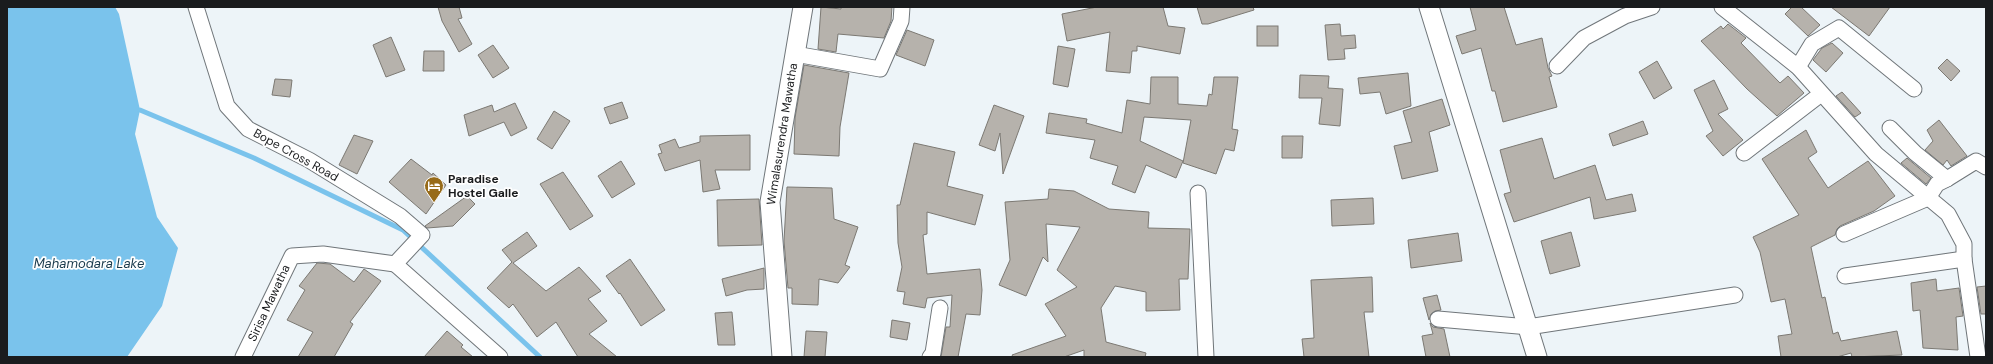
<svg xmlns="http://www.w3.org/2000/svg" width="1993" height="364" viewBox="0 0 1993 364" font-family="'DM Sans',sans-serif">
	<rect width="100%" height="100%" fill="#edf4f8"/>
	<!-- water -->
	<path fill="#7ac3ec" d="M 7,7 L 115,7 L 119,14 L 140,110 L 135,134 L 157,217 L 178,248 L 162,306 L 127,357 L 7,357 Z"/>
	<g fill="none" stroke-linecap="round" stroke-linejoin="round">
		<!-- stream -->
		<path stroke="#7ac3ec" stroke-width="5" d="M 140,110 L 254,158 L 403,230 L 540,357"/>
	</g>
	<!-- building -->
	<g fill="#b6b2ac" stroke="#7c7973">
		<path d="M 438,7 L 459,7 L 462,18 L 458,19 L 472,44 L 459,52 L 442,21 Z"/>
		<path d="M 821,7 L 841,9 L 841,7 L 892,7 L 891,21 L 884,38 L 838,34 L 836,52 L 818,49 Z"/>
		<path d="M 1097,7 L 1163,7 L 1168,26 L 1185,28 L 1180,54 L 1137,46 L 1137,51 L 1132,51 L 1130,73 L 1106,71 L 1110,32 L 1067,41 L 1062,14 Z"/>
		<path d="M 1197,7 L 1253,7 L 1254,10 L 1208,24 L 1202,24 Z"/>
		<path d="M 1470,7 L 1504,7 L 1516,45 L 1542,38 L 1548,68 L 1552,76 L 1549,77 L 1557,107 L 1503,122 L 1495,91 L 1492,91 L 1481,48 L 1462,54 L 1456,36 L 1476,30 Z"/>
		<path d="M 1792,7 L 1801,7 L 1820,25 L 1808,36 L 1785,14 Z"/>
		<path d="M 1831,7 L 1890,7 L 1869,36 Z"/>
		<path d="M 1340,24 L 1341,36 L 1355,35 L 1356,48 L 1344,49 L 1345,59 L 1328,60 L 1325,25 Z"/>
		<path d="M 1728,24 L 1746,38 L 1741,43 L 1780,83 L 1788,76 L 1804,93 L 1777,116 L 1747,89 L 1701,41 L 1721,26 L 1723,29 Z"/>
		<rect x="1257" y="26" width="21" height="20"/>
		<path d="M 907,30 L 934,40 L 925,66 L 896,55 Z"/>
		<path d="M 391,37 L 405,70 L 386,77 L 373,45 Z"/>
		<path d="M 1832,43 L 1843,53 L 1826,72 L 1813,60 L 1822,48 Z"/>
		<path d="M 493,45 L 509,68 L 493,78 L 478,55 Z"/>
		<path d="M 1058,46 L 1075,49 L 1068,87 L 1053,84 Z"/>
		<path d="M 424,51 L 444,51 L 444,71 L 423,71 Z"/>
		<path d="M 1947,59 L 1960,71 L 1951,81 L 1938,68 Z"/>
		<path d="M 1657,61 L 1672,88 L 1654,99 L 1639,72 Z"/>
		<path d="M 804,65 L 849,73 L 840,127 L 839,156 L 794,154 L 795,118 Z"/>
		<path d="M 1408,73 L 1411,106 L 1386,114 L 1380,92 L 1360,94 L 1358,78 Z"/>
		<path d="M 1300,75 L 1329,76 L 1328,88 L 1343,89 L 1340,126 L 1319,124 L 1322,98 L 1299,98 Z"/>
		<path d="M 1151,77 L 1178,77 L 1178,104 L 1207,106 L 1209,94 L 1212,95 L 1214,77 L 1238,77 L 1232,129 L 1238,130 L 1234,151 L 1225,149 L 1216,174 L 1183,163 L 1191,120 L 1144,117 L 1140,141 L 1183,161 L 1176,178 L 1146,165 L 1135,193 L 1112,184 L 1118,166 L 1090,158 L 1095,140 L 1046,133 L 1049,113 L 1087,119 L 1086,123 L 1122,133 L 1127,100 L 1150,104 Z"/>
		<path d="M 275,79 L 292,80 L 290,97 L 272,95 Z"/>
		<path d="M 1714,80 L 1728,109 L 1718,114 L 1743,140 L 1723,156 L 1706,136 L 1713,131 L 1694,90 Z"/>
		<path d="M 1842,92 L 1861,113 L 1855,117 L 1836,96 Z"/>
		<path d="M 1442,99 L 1450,125 L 1429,132 L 1438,171 L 1402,179 L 1394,146 L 1412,142 L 1403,111 Z"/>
		<path d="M 622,102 L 628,118 L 610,124 L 604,108 Z"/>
		<path d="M 515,103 L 527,128 L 511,136 L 504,122 L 469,136 L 464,115 L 492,105 L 494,112 Z"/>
		<path d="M 994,105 L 1024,116 L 1003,174 L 1000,133 L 995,151 L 979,145 Z"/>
		<path d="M 554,111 L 570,121 L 552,149 L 537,139 Z"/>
		<path d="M 1939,120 L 1967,156 L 1951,166 L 1947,160 L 1943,165 L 1925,150 L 1933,141 L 1927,130 Z"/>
		<path d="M 1643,121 L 1648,134 L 1613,146 L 1609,134 Z"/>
		<path d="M 1806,130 L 1817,152 L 1808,158 L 1828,188 L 1868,161 L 1895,196 L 1874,211 L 1840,226 L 1837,229 L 1835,235 L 1811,247 L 1822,298 L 1825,297 L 1833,334 L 1838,332 L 1841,341 L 1897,331 L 1902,355 L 1852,357 L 1851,353 L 1837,357 L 1781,357 L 1778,336 L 1792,334 L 1785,299 L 1771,302 L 1760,252 L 1753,237 L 1799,215 L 1762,159 Z"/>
		<path d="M 354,135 L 373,141 L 357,174 L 339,165 Z"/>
		<path d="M 750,135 L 750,170 L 715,170 L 720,189 L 703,192 L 700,160 L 665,171 L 658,154 L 662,153 L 659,145 L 675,139 L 679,148 L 700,142 L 700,136 Z"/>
		<path d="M 1282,136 L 1303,136 L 1302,158 L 1282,158 Z"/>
		<path d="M 1542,138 L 1554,179 L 1595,165 L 1606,200 L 1632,194 L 1636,211 L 1594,219 L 1590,197 L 1514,222 L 1504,194 L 1511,192 L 1500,150 Z"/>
		<path d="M 914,143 L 955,152 L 947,186 L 983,195 L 975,225 L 927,212 L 927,234 L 923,235 L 927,274 L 980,269 L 982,290 L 980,315 L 966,314 L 958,357 L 941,357 L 946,327 L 950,327 L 952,295 L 927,298 L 925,308 L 903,304 L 905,292 L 897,291 L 902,267 L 898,243 L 897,205 L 900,205 Z"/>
		<path d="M 1907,158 L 1931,178 L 1926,184 L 1901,163 Z"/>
		<path d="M 411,159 L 432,175 L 433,173 L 446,185 L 426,214 L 389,182 Z"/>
		<path d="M 621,161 L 635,184 L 612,198 L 598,176 Z"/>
		<path d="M 563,172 L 593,216 L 570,230 L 540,184 Z"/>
		<path d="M 787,187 L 832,188 L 834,219 L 858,227 L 845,265 L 850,267 L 838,283 L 819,279 L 818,305 L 792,304 L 792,288 L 788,288 L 784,241 Z"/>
		<path d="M 1049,189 L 1074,191 L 1109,209 L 1149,212 L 1148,228 L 1190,229 L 1188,279 L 1179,279 L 1180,310 L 1146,311 L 1146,292 L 1115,286 L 1101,308 L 1106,342 L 1146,353 L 1145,357 L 1084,357 L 1084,350 L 1064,357 L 1013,357 L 1012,355 L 1066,336 L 1045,304 L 1077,287 L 1057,270 L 1080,227 L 1046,224 L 1048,262 L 1043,257 L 1026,296 L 999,285 L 1010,260 L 1005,202 L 1048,199 Z"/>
		<path d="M 467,196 L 475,204 L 453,226 L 427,228 L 425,226 Z"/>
		<path d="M 1373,198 L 1374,224 L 1332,226 L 1331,200 Z"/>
		<path d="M 759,199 L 762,245 L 718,246 L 717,200 Z"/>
		<path d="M 527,232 L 537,246 L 513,263 L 546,291 L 579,267 L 601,291 L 588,299 L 607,321 L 589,334 L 617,357 L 578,357 L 556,322 L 537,337 L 513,304 L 509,308 L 487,288 L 512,262 L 502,250 Z"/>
		<path d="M 1571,232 L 1580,266 L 1550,274 L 1541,241 Z"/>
		<path d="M 1458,233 L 1462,261 L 1411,268 L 1408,240 Z"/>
		<path d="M 630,259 L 665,310 L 641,326 L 620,293 L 619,294 L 606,276 Z"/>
		<path d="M 317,263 L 330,264 L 354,282 L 364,269 L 381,281 L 350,322 L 353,324 L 334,357 L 298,357 L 313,332 L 287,320 L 305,290 L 299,286 Z"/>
		<path d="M 764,268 L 764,289 L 747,290 L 726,296 L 722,279 Z"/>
		<path d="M 1372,277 L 1373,312 L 1364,312 L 1369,357 L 1304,357 L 1302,339 L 1314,338 L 1311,280 Z"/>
		<path d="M 1936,279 L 1937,291 L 1959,288 L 1963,316 L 1956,317 L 1958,350 L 1923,348 L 1920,310 L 1913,311 L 1911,283 Z"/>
		<path d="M 1986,286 L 1986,314 L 1981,314 L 1977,287 Z"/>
		<path d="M 1437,295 L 1441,310 L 1435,311 L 1431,314 L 1429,320 L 1423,298 Z"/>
		<path d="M 732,312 L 735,345 L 718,345 L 715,313 Z"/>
		<path d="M 892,320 L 910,323 L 907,340 L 890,337 Z"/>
		<path d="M 1430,323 L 1433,327 L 1444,329 L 1450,357 L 1426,357 L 1422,336 L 1433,334 Z"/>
		<path d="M 447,331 L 463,345 L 461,347 L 473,357 L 424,357 Z"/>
		<path d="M 806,331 L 827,332 L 825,357 L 804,357 Z"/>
	</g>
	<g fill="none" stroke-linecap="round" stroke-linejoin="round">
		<!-- minor casing -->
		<g stroke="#70767a" stroke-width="17">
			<g id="minor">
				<path d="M 196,7 L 227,106 L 248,129 L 309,160 L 400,216 L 422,235 L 395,264"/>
				<path d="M 1722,7 L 1798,67 L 1876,154 L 1948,214 L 1964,244 L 1964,259 L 1978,357"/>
				<path d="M 795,54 L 880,69 L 901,21 L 902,7"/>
				<path d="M 1557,66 L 1584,38 L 1625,16 L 1652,7"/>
				<path d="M 1798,67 L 1812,44 L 1839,28 L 1914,89"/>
				<path d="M 1890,128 L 1915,153 L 1947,179"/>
				<path d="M 1744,153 L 1821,94"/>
				<path d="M 1198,193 L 1206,357"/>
				<path d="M 1844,234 L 1928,198 L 1937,184 L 1947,179 L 1976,161 L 1986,167"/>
				<path d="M 395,264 L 500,357"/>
				<path d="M 1845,276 L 1964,259"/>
				<path d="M 1438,319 L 1528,327 L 1735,295"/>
				<path d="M 243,357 L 292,256 L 323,254 L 395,264"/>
				<path d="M 930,357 L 933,353 L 940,308"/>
			</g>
		</g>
		<!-- tertiary casing -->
		<g stroke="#70767a" stroke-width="21">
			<g id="tertiary">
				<path d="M 1429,7 L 1537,357"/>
				<path d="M 782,357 L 770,202 L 803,7"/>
			</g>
		</g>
		<!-- minor -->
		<use href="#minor" stroke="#fff" stroke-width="15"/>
		<!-- tertiary -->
		<use href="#tertiary" stroke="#fff" stroke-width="19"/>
	</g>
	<!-- icons -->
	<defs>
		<g id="hotel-pin" transform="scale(1)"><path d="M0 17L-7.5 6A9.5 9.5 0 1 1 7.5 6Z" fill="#976b19" stroke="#fff"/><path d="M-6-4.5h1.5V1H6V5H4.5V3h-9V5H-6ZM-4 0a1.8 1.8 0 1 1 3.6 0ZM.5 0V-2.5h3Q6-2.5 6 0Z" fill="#fff"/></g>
	</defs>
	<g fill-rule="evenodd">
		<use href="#hotel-pin" x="434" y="186"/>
	</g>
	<g text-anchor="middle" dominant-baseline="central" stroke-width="3.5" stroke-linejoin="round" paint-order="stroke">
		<!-- street labels -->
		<g font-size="12" fill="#1a1c1e" stroke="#fff">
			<text transform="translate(782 134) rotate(-81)">Wimalasurendra Mawatha</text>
			<text transform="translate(296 155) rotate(29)">Bope Cross Road</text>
			<text transform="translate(269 303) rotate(-65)">Sirisa Mawatha</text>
		</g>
		<!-- poi labels -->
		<g font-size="12" font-weight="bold" fill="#1a1c1e" stroke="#fff" text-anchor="start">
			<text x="448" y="179">Paradise<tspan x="448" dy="14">Hostel Galle</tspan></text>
		</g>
		<!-- water labels -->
		<g font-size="13" font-style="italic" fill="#193a4c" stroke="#fff">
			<text x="89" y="263">Mahamodara Lake</text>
		</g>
	</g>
	<!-- border -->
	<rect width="1993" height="364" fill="none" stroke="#1a1c1e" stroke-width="16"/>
</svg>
